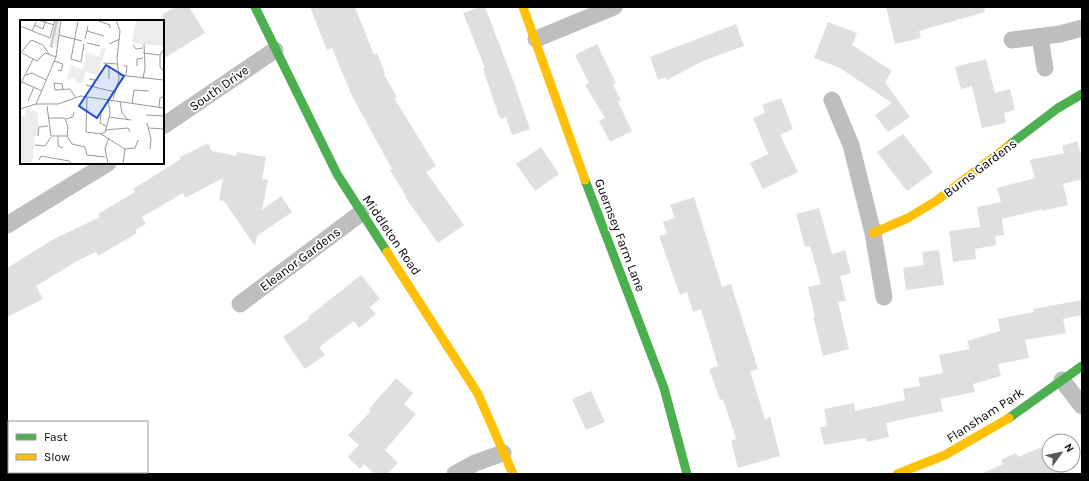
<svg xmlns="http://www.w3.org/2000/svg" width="1089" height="481" viewBox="0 0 1089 481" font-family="Karla,sans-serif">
	<rect width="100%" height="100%" fill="#fff"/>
	<!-- building -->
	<g fill="#dfdfdf">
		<path d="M 175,7 L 189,7 L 205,33 L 163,59 L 163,14 Z"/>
		<path d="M 310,7 L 355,7 L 374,55 L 377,53 L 385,73 L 384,74 L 397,97 L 394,98 L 436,166 L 426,172 L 464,225 L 438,243 L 405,197 L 406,196 L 390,170 L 392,169 L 352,96 L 332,48 L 327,50 Z"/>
		<path d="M 480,7 L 485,7 L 516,88 L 530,129 L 512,135 L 506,117 L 500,119 L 483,69 L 485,68 L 463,13 Z"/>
		<path d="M 886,7 L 984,7 L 985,12 L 919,31 L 921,38 L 895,44 Z"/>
		<path d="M 828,22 L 857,33 L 852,45 L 892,71 L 885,82 L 910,117 L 888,132 L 875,115 L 892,103 L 840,68 L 814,58 Z"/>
		<path d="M 736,24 L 744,46 L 703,61 L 667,80 L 666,77 L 658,80 L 650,57 Z"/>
		<path d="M 597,44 L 616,83 L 613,85 L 621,100 L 618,102 L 632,131 L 610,142 L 599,121 L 605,118 L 585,85 L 589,83 L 575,55 Z"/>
		<path d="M 986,59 L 995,93 L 1010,89 L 1015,110 L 1004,113 L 1006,123 L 982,128 L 972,86 L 961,89 L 955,67 Z"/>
		<path d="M 781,98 L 793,129 L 780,135 L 798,172 L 763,189 L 750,163 L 768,154 L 753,118 L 765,113 L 762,105 Z"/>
		<path d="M 903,134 L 933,172 L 907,191 L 877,152 Z"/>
		<path d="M 1077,141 L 1082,158 L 1082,179 L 1063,184 L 1068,205 L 1042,211 L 1042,209 L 1002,219 L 1004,235 L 995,236 L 996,245 L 975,249 L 976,259 L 953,262 L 949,231 L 980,227 L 977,207 L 1001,202 L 997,188 L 1035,178 L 1030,160 L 1064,153 L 1062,146 Z"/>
		<path d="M 208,143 L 212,151 L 236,156 L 237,152 L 266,157 L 262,179 L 268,180 L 262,210 L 281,196 L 292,212 L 257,236 L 255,246 L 224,201 L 219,200 L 223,178 L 185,198 L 183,193 L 142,217 L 146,224 L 135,230 L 137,233 L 98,256 L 96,252 L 79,260 L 36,286 L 43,299 L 7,317 L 7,268 L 54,239 L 100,217 L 98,214 L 135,192 L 133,189 L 181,159 L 180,157 Z"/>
		<path d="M 541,147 L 559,174 L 535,191 L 516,164 Z"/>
		<path d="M 694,197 L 722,287 L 731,284 L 758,369 L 750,371 L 765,419 L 770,417 L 780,456 L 738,468 L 731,441 L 736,439 L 723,399 L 720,400 L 709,369 L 718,366 L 701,309 L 693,312 L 687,292 L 680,295 L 659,236 L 667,234 L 663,222 L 675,218 L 670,205 Z"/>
		<path d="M 819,208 L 832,254 L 845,250 L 851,273 L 840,276 L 846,301 L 838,302 L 849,349 L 823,356 L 813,317 L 815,317 L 808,287 L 821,284 L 810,246 L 805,247 L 796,214 Z"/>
		<path d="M 939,250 L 944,285 L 906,290 L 903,268 L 924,265 L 922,252 Z"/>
		<path d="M 361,275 L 380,299 L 370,307 L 376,314 L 359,328 L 354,321 L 319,347 L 325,355 L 305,369 L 283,337 L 309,319 L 308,317 Z"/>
		<path d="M 1082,300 L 1082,315 L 1063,319 L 1066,333 L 1025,340 L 1029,358 L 998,364 L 1001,376 L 973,384 L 975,392 L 940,399 L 943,411 L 886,423 L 889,437 L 867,442 L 866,438 L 824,445 L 820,427 L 827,426 L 824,409 L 854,403 L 855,411 L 905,400 L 903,389 L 920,386 L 918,378 L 943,373 L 939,355 L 970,349 L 967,341 L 1000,331 L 998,319 L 1034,312 L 1033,309 Z"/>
		<path d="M 396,378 L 413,393 L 404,404 L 416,414 L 385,450 L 398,463 L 387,474 L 374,474 L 364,464 L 360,469 L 348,457 L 359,445 L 348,435 L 371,411 L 369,409 Z"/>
		<path d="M 591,391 L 605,422 L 586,430 L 572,399 Z"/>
		<path d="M 1049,444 L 1049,465 L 1073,465 L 1073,461 L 1076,467 L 1061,474 L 981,474 L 1003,464 L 1001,460 L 1016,453 L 1018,457 Z"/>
	</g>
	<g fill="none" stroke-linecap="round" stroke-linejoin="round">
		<!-- street -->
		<g stroke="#bebebe" stroke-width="17">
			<path d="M 1040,37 L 1045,68"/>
			<path d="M 536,39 L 614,7"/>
			<path d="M 1012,40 L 1060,34 L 1082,28"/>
			<path d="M 832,100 L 851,145 L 873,233 L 884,297"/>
			<path d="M 163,126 L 275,50"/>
			<path d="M 7,225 L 108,163"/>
			<path d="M 240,304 L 361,213"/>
			<path d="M 1062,380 L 1082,406"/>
			<path d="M 455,474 L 475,463 L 503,453"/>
		</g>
		<!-- fast -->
		<g stroke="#4caf50" stroke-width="9">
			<path d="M 255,7 L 337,174 L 387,252"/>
			<path d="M 1008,146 L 1058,108 L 1082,94"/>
			<path d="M 585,180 L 664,388 L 687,474"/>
			<path d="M 1009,418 L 1082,366"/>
		</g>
		<!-- slow -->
		<g stroke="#ffc107" stroke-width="9">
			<path d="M 523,7 L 585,180"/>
			<path d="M 873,233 L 908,218 L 936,201 L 1008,146"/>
			<path d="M 387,252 L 478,394 L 513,474"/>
			<path d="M 897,474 L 945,455 L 1009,418"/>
		</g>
	</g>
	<g text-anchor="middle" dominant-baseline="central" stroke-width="3.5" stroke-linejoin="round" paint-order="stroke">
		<!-- street labels -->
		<g font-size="13" fill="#000" stroke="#fff">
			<text transform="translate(219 88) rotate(-35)">South Drive</text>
			<text transform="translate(980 168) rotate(-37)">Burns Gardens</text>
			<text transform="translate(392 235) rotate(56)">Middleton Road</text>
			<text transform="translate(620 235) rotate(69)">Guernsey Farm Lane</text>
			<text transform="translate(300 259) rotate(-37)">Eleanor Gardens</text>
			<text transform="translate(985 415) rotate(-33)">Flansham Park</text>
		</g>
	</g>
	<!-- overview -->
	<g transform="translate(20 20)">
		<rect width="144" height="144" fill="#fff"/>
		<path d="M 37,0 L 40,0 L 37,27 L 33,23 ZM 116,0 L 144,0 L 144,26 L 112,23 ZM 82,28 L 86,29 L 77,55 L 66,52 L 62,63 L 56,62 L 55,57 L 46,61 L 51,45 L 62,50 L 67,32 L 79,37 ZM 10,88 L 11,91 L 18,92 L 18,115 L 15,116 L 12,144 L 0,141 L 1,96 L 6,96 L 5,90 Z" fill="#ececec"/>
		<path fill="none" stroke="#bfbfbf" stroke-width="2" d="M 33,27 L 31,26 L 37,0"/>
		<path fill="none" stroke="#999" stroke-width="1" d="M 18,0 L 34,5M 76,0 L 90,5 L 90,8M 58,1 L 51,39 L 61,42 L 64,24M 14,5 L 23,9 L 26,0M 0,6 L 30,18 L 35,0M 12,11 L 17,0M 67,11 L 84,16M 39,15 L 62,21M 65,19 L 68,6M 67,23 L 80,26M 89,24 L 100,19M 113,25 L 116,29 L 123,28M 144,29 L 140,35 L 140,47 L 144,52M 2,33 L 17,41 L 25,33 L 36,37M 123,33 L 140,35M 0,34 L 11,20 L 23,25 L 29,34M 34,41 L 43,44 L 41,51 L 38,50M 83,43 L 98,44M 104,46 L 107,46 L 106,56M 117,46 L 117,39 L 123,38M 6,55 L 12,53 L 26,60M 99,55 L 144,60M 69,59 L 75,60 L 73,67M 89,59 L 89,45M 123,59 L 125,48 L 124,24M 2,62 L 22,71M 0,65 L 13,39M 66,65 L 95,72M 43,70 L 42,64 L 34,63 L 35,70 L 36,70 L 50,69 L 56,78M 67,77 L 66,112 L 81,114M 93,79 L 99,59 L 97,38 L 100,11 L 96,0M 8,81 L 14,67M 100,81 L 102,93 L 108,100M 16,84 L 38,84 L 61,76 L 144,88M 16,84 L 36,37 L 41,0M 112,84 L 114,70 L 129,71M 27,86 L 31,116 L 47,116 L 48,108 L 45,98 L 29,98M 139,87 L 140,78 L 144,76M 0,89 L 16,84M 81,94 L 80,103 L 86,106M 126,95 L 144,96M 89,97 L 111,100M 46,99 L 53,97 L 54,92M 127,103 L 131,119 L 130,129M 129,108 L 144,109M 85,110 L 108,108 L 110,112M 81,114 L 105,129 L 103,144M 81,114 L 85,112 L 90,94 L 88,78M 18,116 L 19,107 L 28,106M 47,116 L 52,124 L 65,127 L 67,135 L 85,137M 38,117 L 38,126 L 43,128M 15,125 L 25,126 L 31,117M 105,129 L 115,128 L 118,120M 19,140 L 21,136 L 49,141 L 51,143M 88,144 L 85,128 L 89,118"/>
		<path fill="#1d4ed8" fill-opacity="0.15" stroke="#1d4ed8" stroke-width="2" d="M 86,45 L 104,56 L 77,98 L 59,86 Z"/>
		<rect width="144" height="144" fill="none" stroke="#000" stroke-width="2"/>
	</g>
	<!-- border -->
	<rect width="1089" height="481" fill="none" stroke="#000000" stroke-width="16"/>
	<!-- legend -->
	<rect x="8" y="421" width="140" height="52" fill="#ffffff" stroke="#999999"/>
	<rect x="16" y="434" width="20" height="6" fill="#4caf50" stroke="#999999"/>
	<text x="44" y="441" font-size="12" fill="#000000">Fast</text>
	<rect x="16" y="454" width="20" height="6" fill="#ffc107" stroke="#999999"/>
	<text x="44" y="461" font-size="12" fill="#000000">Slow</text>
	<!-- north arrow -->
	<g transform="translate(1061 453) rotate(57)"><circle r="19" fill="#ffffff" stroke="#999999"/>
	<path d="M0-3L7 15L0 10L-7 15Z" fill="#595959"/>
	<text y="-6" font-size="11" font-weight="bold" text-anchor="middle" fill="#000000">N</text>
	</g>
</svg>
